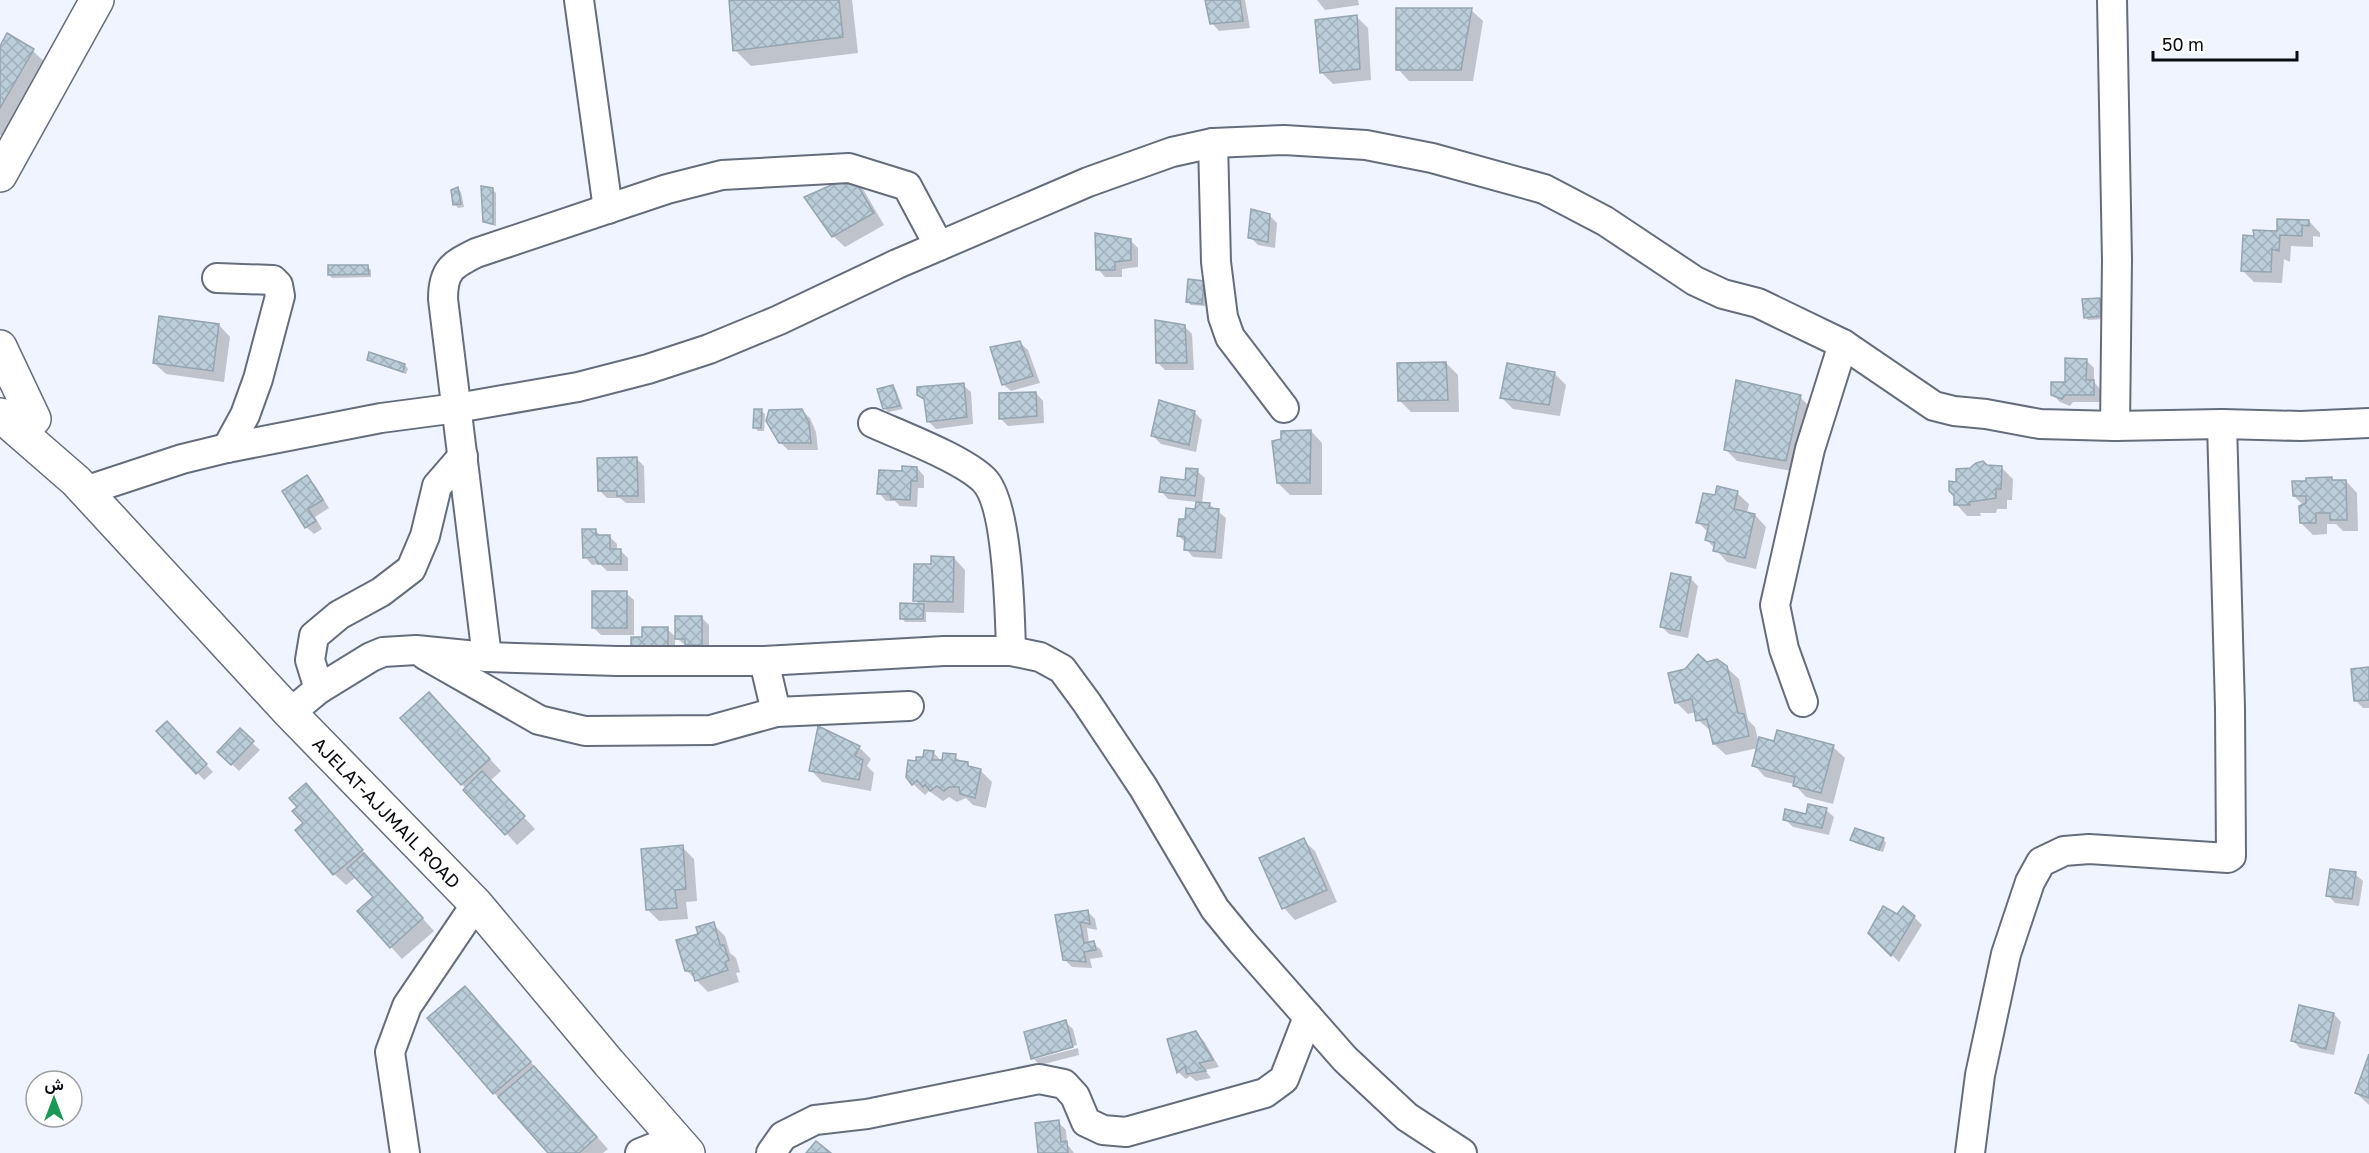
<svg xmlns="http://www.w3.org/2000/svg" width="2369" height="1153" viewBox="0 0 2369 1153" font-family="'Golos Text',Vazirmatn,sans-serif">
	<defs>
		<pattern id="building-cross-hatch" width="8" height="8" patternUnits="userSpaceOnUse" patternTransform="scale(1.5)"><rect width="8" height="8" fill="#bccdda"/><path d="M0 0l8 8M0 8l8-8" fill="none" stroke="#a0afba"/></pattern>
	</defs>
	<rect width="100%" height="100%" fill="#eff4ff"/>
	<!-- shadow -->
	<g fill="#0003">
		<path d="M 730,0 L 852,0 L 858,53 L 751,66 L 735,50 Z"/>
		<path d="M 1207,0 L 1245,0 L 1250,28 L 1219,31 L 1212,23 Z"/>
		<path d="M 1317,0 L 1358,0 L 1359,5 L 1325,10 Z"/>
		<path d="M 1471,10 L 1483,21 L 1473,81 L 1409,81 L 1398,69 Z"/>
		<path d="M 1357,17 L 1368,28 L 1371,80 L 1333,84 L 1321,72 Z"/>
		<path d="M 8,36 L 33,51 L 49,66 L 7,139 L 0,135 L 0,49 Z"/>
		<path d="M 852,177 L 863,189 L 884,225 L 845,247 L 833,236 Z"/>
		<path d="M 458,189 L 461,192 L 464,207 L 458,208 L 455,204 Z"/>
		<path d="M 492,189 L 496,193 L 496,226 L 488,224 L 484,221 Z"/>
		<path d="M 1269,215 L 1277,223 L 1275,248 L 1258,245 L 1250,237 Z"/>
		<path d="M 2309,221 L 2320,233 L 2320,237 L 2313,236 L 2313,247 L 2291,246 L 2290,262 L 2284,259 L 2282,283 L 2254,282 L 2242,270 L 2278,232 Z"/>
		<path d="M 1131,241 L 1138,248 L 1138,267 L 1122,269 L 1122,277 L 1105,277 L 1098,269 Z"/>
		<path d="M 367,267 L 371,270 L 371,277 L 332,278 L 329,275 Z"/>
		<path d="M 1204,282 L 1207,286 L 1205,306 L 1191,305 L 1187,301 Z"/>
		<path d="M 2100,299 L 2103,303 L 2104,319 L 2088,320 L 2085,317 Z"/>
		<path d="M 219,325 L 230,337 L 224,382 L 166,374 L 154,363 Z"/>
		<path d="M 1184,326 L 1192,334 L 1194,370 L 1165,370 L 1157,362 Z"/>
		<path d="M 1020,343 L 1028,350 L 1040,383 L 1011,391 L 1003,384 Z"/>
		<path d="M 368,359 L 405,365 L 408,369 L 406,374 L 372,362 Z"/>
		<path d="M 2086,360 L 2094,368 L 2094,382 L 2101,390 L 2101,402 L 2073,402 L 2070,406 L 2060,402 L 2052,394 L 2066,384 Z"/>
		<path d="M 1446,363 L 1458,375 L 1459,412 L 1411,412 L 1399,400 Z"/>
		<path d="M 1554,373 L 1566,385 L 1560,416 L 1513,409 L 1501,397 Z"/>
		<path d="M 963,385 L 971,392 L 973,424 L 936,429 L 928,421 L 926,401 L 919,394 Z"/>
		<path d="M 893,386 L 896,390 L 903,409 L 888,412 L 884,408 Z"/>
		<path d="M 1036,393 L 1043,401 L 1044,423 L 1008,426 L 1001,419 Z"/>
		<path d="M 1800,397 L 1811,408 L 1797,472 L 1737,461 L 1725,449 Z"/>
		<path d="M 761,411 L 765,414 L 764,431 L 758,431 L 755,428 Z"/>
		<path d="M 802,411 L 810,418 L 816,432 L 818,450 L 788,450 L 780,442 Z"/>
		<path d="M 1195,413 L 1202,420 L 1196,452 L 1161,444 L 1153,436 Z"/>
		<path d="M 1311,431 L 1322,443 L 1322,495 L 1290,495 L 1278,483 Z"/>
		<path d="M 637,459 L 644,466 L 645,503 L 626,503 L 620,498 L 607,498 L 599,490 Z"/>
		<path d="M 1987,466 L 2001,467 L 2013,479 L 2012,500 L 2007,500 L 2007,509 L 1997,509 L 1996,513 L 1980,513 L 1981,516 L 1967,516 L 1956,504 L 1957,483 Z"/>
		<path d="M 917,468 L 924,476 L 924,488 L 918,488 L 917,507 L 900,506 L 895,501 L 886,501 L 879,493 L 903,473 Z"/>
		<path d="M 1197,471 L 1205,478 L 1202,504 L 1209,504 L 1226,518 L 1222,559 L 1193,557 L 1186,549 L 1186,543 L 1179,536 L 1186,521 L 1197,510 L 1197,502 L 1168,499 L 1161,491 L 1186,482 Z"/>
		<path d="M 307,477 L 315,485 L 329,508 L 315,517 L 322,529 L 314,534 L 306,527 Z"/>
		<path d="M 2331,479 L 2334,482 L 2346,481 L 2357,493 L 2358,531 L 2343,531 L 2336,524 L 2327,524 L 2327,534 L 2313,535 L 2301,523 L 2304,506 L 2294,496 L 2308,483 Z"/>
		<path d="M 1737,493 L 1749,504 L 1747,513 L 1755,515 L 1766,527 L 1756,569 L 1727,562 L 1707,540 L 1708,532 L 1698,522 L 1716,497 Z"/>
		<path d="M 596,531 L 601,536 L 609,536 L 617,544 L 617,550 L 620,550 L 628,558 L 628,571 L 607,571 L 600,564 L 592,565 L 585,557 Z"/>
		<path d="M 954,558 L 965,570 L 964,613 L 926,612 L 926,622 L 905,622 L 902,618 L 920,605 L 915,600 L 932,566 Z"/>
		<path d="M 1690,578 L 1698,586 L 1688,638 L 1669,634 L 1662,627 Z"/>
		<path d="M 626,593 L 634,600 L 634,635 L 601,635 L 593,627 Z"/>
		<path d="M 701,617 L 709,625 L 709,652 L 694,652 L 675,637 L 675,658 L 644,639 L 667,629 L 677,638 Z"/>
		<path d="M 1707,664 L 1726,667 L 1739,679 L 1748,720 L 1755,727 L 1759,744 L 1775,743 L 1833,747 L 1845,758 L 1833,804 L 1806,797 L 1794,784 L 1765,777 L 1754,765 L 1758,748 L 1726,755 L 1714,744 L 1711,731 L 1698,720 L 1696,712 L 1688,714 L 1676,702 Z"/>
		<path d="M 2369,669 L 2369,708 L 2363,708 L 2356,701 Z"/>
		<path d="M 441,706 L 501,771 L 490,781 L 535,829 L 517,845 L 402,718 Z"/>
		<path d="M 158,731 L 174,731 L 213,772 L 204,780 Z"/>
		<path d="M 240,731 L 260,750 L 239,771 L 219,752 Z"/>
		<path d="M 859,747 L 871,759 L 867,766 L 874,773 L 871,791 L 822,782 L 811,770 Z"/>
		<path d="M 933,752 L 943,763 L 955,756 L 962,763 L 981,771 L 992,782 L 986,808 L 973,805 L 966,798 L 957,802 L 949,797 L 943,801 L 929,791 L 925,795 L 913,784 L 917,763 Z"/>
		<path d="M 317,797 L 373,863 L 434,931 L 402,959 L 359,912 L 375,897 L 356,877 L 346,885 L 334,874 L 305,824 L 299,807 Z"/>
		<path d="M 1826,810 L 1834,817 L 1829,835 L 1793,827 L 1785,819 Z"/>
		<path d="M 1852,839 L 1883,839 L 1886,843 L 1883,852 L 1855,843 Z"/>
		<path d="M 1303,840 L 1315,851 L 1337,902 L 1295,920 L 1284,908 Z"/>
		<path d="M 682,847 L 694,859 L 697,901 L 686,902 L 688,919 L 659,921 L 647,909 Z"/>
		<path d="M 2355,874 L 2363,881 L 2359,906 L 2335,903 L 2328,895 Z"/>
		<path d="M 1088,912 L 1095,919 L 1097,930 L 1087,928 L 1089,943 L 1093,943 L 1101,950 L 1103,957 L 1090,959 L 1092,968 L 1072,967 L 1064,959 L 1057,916 Z"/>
		<path d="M 1897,916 L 1914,917 L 1922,925 L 1899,962 L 1870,933 Z"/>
		<path d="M 713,924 L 725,936 L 730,953 L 736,958 L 740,972 L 736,973 L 739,982 L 708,992 L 687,971 L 699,935 Z"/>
		<path d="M 465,988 L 608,1149 L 603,1153 L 550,1153 L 494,1093 L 430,1018 Z"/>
		<path d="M 2334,1014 L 2341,1022 L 2334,1055 L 2300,1048 L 2293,1041 Z"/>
		<path d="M 1065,1022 L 1073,1029 L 1077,1045 L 1035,1056 L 1035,1059 L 1078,1048 L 1079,1055 L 1040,1065 L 1033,1058 Z"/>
		<path d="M 1196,1033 L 1204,1041 L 1219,1067 L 1205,1070 L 1211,1078 L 1196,1081 L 1190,1076 L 1186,1079 L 1178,1072 L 1169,1040 Z"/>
		<path d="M 2369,1059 L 2369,1105 L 2356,1093 Z"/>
		<path d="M 1058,1122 L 1066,1130 L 1067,1144 L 1074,1153 L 1040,1153 Z"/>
	</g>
	<!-- building -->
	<g fill="url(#building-cross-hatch)" stroke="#95a5b2" stroke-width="1.5">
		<path d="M 729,0 L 839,0 L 843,37 L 733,51 Z"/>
		<path d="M 1205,0 L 1240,0 L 1243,21 L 1210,24 Z"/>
		<path d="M 1396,8 L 1472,8 L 1461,70 L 1396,70 Z"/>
		<path d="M 1357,15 L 1360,69 L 1320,73 L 1315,20 Z"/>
		<path d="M 7,33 L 34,49 L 0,108 L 0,46 Z"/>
		<path d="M 852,176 L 874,213 L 832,237 L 804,197 Z"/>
		<path d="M 481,186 L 493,188 L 493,224 L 483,222 Z"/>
		<path d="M 458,187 L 461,204 L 453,205 L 451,190 Z"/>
		<path d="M 1251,209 L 1270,214 L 1268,242 L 1248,238 Z"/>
		<path d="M 2277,219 L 2309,220 L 2309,226 L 2302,225 L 2302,236 L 2280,235 L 2279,251 L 2272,249 L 2271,272 L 2241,271 L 2243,235 L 2254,236 L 2253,230 L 2277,231 Z"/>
		<path d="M 1095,233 L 1131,239 L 1131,260 L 1115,262 L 1115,270 L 1096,270 Z"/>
		<path d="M 328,265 L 368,265 L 369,274 L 328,275 Z"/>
		<path d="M 1188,279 L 1204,281 L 1202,304 L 1186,302 Z"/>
		<path d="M 2100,298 L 2101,316 L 2084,318 L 2082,299 Z"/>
		<path d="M 159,316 L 219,324 L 213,371 L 153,363 Z"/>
		<path d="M 1155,320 L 1185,325 L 1187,363 L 1156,363 Z"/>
		<path d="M 1020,341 L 1033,376 L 1002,385 L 990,347 Z"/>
		<path d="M 369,352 L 405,364 L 403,372 L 367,360 Z"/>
		<path d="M 2065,358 L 2087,359 L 2086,380 L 2094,380 L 2094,395 L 2065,395 L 2062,399 L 2051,395 L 2051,382 L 2065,382 Z"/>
		<path d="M 1446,362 L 1448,400 L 1398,401 L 1397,363 Z"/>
		<path d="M 1507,363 L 1555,372 L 1549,405 L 1500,398 Z"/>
		<path d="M 1736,380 L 1801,395 L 1786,461 L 1724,450 Z"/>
		<path d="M 964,383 L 967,417 L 927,422 L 924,399 L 917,395 L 917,387 Z"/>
		<path d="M 893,385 L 900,406 L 883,409 L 877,389 Z"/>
		<path d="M 1036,392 L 1037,416 L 999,419 L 999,393 Z"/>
		<path d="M 1159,400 L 1195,411 L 1189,445 L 1151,436 Z"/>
		<path d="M 754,409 L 762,409 L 761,428 L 753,428 Z"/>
		<path d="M 802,409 L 809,423 L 811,443 L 779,443 L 766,421 L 769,410 Z"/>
		<path d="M 1311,430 L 1310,483 L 1277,483 L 1272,441 L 1281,439 L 1281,431 Z"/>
		<path d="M 637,457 L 638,496 L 617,496 L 617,491 L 598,491 L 597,458 Z"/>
		<path d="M 1983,461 L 1987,465 L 2002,466 L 2001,489 L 1996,489 L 1996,498 L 1969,502 L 1970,505 L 1954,505 L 1954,496 L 1949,491 L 1949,481 L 1956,482 L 1956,469 L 1970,468 L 1976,463 Z"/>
		<path d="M 902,466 L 917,467 L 917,481 L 911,481 L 910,500 L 891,499 L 890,494 L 877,494 L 879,470 L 902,471 Z"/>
		<path d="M 1186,468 L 1198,469 L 1195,496 L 1159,492 L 1161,477 L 1185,480 Z"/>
		<path d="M 307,475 L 323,500 L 308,509 L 316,521 L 305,528 L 282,491 Z"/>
		<path d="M 2332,477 L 2332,480 L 2346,480 L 2347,520 L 2330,520 L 2330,513 L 2316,513 L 2316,523 L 2300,523 L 2299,506 L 2306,503 L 2306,496 L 2293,496 L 2292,481 L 2306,481 L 2306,478 Z"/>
		<path d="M 1717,486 L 1738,491 L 1734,509 L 1755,514 L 1745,558 L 1713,551 L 1715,543 L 1705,540 L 1709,525 L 1696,523 L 1703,493 L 1715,495 Z"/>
		<path d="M 1196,502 L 1210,503 L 1209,508 L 1219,509 L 1215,552 L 1184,550 L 1185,537 L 1177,536 L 1179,519 L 1185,519 L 1186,508 L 1195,509 Z"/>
		<path d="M 582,529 L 596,529 L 596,535 L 610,535 L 610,549 L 621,549 L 621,564 L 598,564 L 595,557 L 583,558 Z"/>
		<path d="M 931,556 L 954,557 L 953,602 L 913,601 L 914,564 L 931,564 Z"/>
		<path d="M 1671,573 L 1691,577 L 1680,631 L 1660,627 Z"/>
		<rect x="592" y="591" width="35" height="37"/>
		<path d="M 900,603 L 924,604 L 923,619 L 900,619 Z"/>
		<path d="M 675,616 L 702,616 L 702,645 L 685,645 L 685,639 L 675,639 Z"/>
		<path d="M 642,627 L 668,627 L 668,651 L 631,651 L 631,637 L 642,637 Z"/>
		<path d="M 1698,654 L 1707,662 L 1717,659 L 1727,666 L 1738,713 L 1744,714 L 1749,736 L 1713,744 L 1707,719 L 1696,721 L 1692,699 L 1675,703 L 1668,673 L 1685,669 Z"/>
		<path d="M 2369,667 L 2369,700 L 2354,701 L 2351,669 Z"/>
		<path d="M 429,692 L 490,759 L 461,785 L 400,718 Z"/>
		<path d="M 167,721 L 207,764 L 196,774 L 156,731 Z"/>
		<path d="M 818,726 L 860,746 L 855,756 L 863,760 L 859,780 L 809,771 Z"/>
		<path d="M 240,728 L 254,741 L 231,765 L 217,752 Z"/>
		<path d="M 1777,730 L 1834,745 L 1821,793 L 1793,786 L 1795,777 L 1752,766 L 1759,737 L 1774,741 Z"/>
		<path d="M 924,750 L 934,751 L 932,760 L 942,760 L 943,753 L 956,754 L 955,760 L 968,762 L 968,766 L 981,769 L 975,798 L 960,794 L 959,787 L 949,787 L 944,791 L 937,786 L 930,791 L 925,784 L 923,787 L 917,780 L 912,785 L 906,777 L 908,760 L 916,761 L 916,757 L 923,757 Z"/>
		<path d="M 482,771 L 525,816 L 505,835 L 463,790 Z"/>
		<path d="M 306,783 L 363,850 L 333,875 L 295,830 L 303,823 L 292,811 L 297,807 L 289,798 Z"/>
		<path d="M 1808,804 L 1827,808 L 1822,828 L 1783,820 L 1785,809 L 1806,814 Z"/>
		<path d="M 1855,828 L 1884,838 L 1879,850 L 1850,840 Z"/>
		<path d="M 1304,838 L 1327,890 L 1282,909 L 1259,858 Z"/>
		<path d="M 683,845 L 686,889 L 675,890 L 677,908 L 646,910 L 641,849 Z"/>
		<path d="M 364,853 L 423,918 L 390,948 L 357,911 L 373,897 L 347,869 Z"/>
		<path d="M 2330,869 L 2356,872 L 2352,899 L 2326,896 Z"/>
		<path d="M 1883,906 L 1897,914 L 1903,906 L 1915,916 L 1891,956 L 1868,933 Z"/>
		<path d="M 1088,910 L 1090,924 L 1080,922 L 1084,943 L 1094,941 L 1096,950 L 1084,952 L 1086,962 L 1063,960 L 1055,915 Z"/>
		<path d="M 714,922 L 720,945 L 724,945 L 729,960 L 725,962 L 728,970 L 695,981 L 692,971 L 685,971 L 676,940 L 698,934 L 696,927 Z"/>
		<path d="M 465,986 L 531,1062 L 493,1094 L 427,1018 Z"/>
		<path d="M 2299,1005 L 2334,1013 L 2326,1049 L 2291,1041 Z"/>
		<path d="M 1066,1020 L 1073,1047 L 1031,1059 L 1024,1032 Z"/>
		<path d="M 1196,1031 L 1213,1060 L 1199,1063 L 1206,1071 L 1187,1074 L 1185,1066 L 1177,1073 L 1167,1039 Z"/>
		<path d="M 2369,1054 L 2369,1098 L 2355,1093 Z"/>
		<path d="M 534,1066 L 597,1137 L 579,1153 L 548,1153 L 498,1097 Z"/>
		<path d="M 1059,1120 L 1061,1142 L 1067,1141 L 1068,1153 L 1038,1153 L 1035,1123 Z"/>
		<path d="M 816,1141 L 831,1153 L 806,1153 Z"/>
	</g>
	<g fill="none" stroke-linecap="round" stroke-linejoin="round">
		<!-- minor casing -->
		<g stroke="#656d7c" stroke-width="32">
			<g id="minor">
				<path d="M 579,0 L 608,209"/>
				<path d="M 2112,0 L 2117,260 L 2115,426"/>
				<path d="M 1213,143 L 1216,262 L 1223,317 L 1230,337 L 1284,408"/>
				<path d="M 217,278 L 273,280 L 278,285 L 280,296 L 258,379 L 245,415 L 227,448"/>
				<path d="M 873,423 C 902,436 963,459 984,480 C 1008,504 1010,615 1011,651"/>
				<path d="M 85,491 L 182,459 L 227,448 L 381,418 L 457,408 L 578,387 L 648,369 L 709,349 L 779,320 L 897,264 L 1088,182 L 1172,152 L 1213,143 L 1284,140 L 1366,145 L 1432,158 L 1544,189 L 1605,221 L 1695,281 L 1723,294 L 1758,303 L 1843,344 L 1934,406 L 1954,411 L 1986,414 L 2040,424 L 2115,426 L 2222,424 L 2301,426 L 2369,423"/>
				<path d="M 425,655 L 539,720 L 585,731 L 711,730 L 776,712 L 909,706"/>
				<path d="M 487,657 L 443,299 C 443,270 452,265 476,253 L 667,189 L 722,175 L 849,168 L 907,186 L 939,246"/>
				<path d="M 764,661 L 776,712"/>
				<path d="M 319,689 L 310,660 L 314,636 L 339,615 L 381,592 L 411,569 L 425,536 L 437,486 L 463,456"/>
				<path d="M 1803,702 L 1784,649 L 1775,605 L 1810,449 L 1843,344"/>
				<path d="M 290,713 L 319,689 L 371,657 L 383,652 L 416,650 L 487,657 L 617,661 L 764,661 L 944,651 L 1011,651 L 1040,657 L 1062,669 L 1087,703 L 1143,787 L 1215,909 L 1242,942 L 1345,1059 L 1407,1117 L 1462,1153"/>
				<path d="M 405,1153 L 390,1052 L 407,1006 L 476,904"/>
				<path d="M 640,1153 L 675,1139"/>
				<path d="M 771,1153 L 783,1136 L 815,1120 L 867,1114 L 1039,1079 L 1064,1084 L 1075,1096 L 1086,1122 L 1103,1130 L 1126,1132 L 1265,1093 L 1284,1079 L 1308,1017"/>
				<path d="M 1970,1153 L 1980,1075 L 2006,954 L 2030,882 L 2041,862 L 2064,851 L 2089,849 L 2228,858 L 2231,856 L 2230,708 L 2222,424"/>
			</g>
		</g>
		<!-- major casing -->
		<g stroke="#656d7c" stroke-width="36">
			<g id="major">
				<path id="s1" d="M 0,415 L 76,481 L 290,713 L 476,904 L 609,1063 L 688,1153"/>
			</g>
		</g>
		<!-- highway casing -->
		<g stroke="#656d7c" stroke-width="36">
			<g id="highway">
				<path d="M 0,175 L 97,0"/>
				<path d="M 0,347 L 34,419"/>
			</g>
		</g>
		<!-- minor -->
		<use href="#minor" stroke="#fff" stroke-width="28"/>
		<!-- major -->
		<use href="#major" stroke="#fff" stroke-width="33"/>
		<!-- highway -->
		<use href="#highway" stroke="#fff" stroke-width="33"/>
	</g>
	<g text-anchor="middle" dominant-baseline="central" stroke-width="4.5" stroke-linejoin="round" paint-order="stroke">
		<!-- street labels -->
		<g font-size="18" fill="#090c12" stroke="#fff">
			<text stroke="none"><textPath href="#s1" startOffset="555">AJELAT-AJJMAIL ROAD</textPath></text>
		</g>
	</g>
	<!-- north arrow -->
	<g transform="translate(54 1099)"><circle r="28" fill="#ffffff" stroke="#9d9ea0" stroke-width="1.5"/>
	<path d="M0-4.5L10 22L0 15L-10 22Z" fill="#1a9856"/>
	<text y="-9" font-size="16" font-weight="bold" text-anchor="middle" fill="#090c12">ش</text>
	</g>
	<!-- scale -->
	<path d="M2153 51v9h144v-9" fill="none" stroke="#090c12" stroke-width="3"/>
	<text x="2162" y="51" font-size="18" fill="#090c12" stroke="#ffffff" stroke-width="4.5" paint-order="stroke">50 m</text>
</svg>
